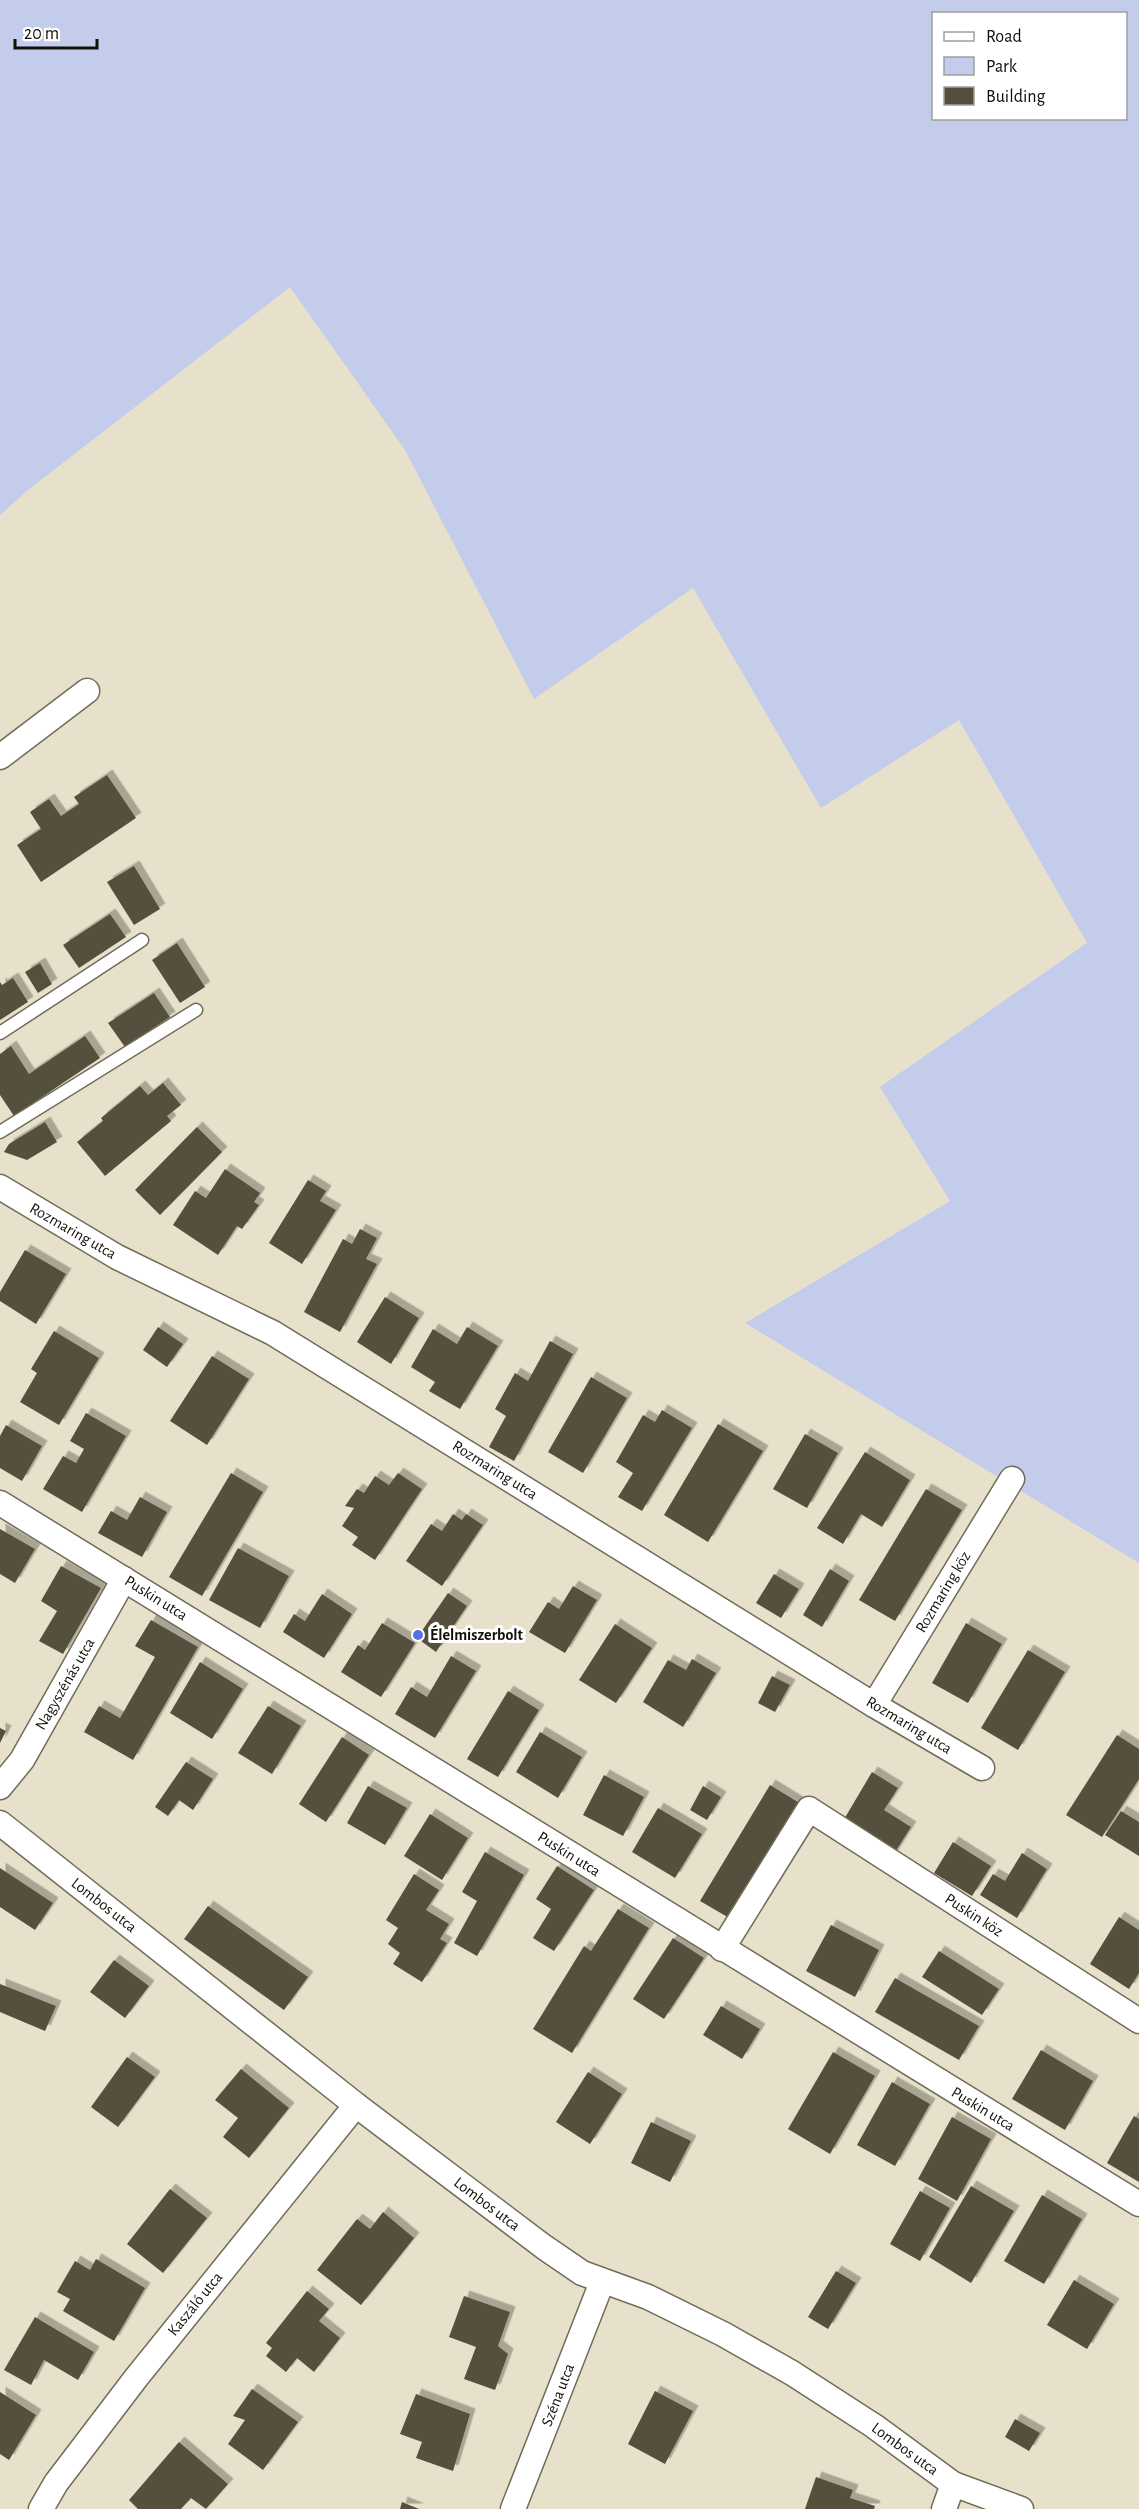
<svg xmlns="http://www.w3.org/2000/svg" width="1139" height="2509" viewBox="0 0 1139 2509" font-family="'Alegreya Sans',sans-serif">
	<defs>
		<filter id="shadow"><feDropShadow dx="5.5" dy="-5.5" stdDeviation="0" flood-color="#0004"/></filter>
	</defs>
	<rect width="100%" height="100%" fill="#e7e1cb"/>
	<!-- green -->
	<path fill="#c3cdeb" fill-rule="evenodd" d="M 0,0 L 1139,0 L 1139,1563 L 745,1323 L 950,1201 L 880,1087 L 1087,943 L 959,720 L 821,808 L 693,588 L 534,699 L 405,450 L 290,287 L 28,490 L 0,515 ZM 934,14 L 1126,14 L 1126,118 L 934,118 Z"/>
	<!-- building -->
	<g fill="#544f3d" filter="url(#shadow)">
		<path d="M 107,775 L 136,818 L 41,882 L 17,845 L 41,829 L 30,812 L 49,799 L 61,816 L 79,804 L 74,797 Z"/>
		<path d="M 134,866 L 160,909 L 134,925 L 107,882 Z"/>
		<path d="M 110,914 L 126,937 L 79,968 L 63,945 Z"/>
		<path d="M 177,943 L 205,987 L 180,1003 L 152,960 Z"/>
		<path d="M 40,963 L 52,984 L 38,993 L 25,972 Z"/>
		<path d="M 13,978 L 28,1002 L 0,1020 L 0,982 L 2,985 Z"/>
		<path d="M 154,993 L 170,1017 L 125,1047 L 108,1023 Z"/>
		<path d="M 85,1036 L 100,1058 L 14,1116 L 0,1095 L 0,1054 L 11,1046 L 29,1074 Z"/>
		<path d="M 163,1083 L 181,1105 L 167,1116 L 171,1121 L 105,1176 L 77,1142 L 103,1121 L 101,1118 L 140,1086 L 148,1095 Z"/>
		<path d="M 45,1122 L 57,1142 L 27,1160 L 4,1152 L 9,1144 Z"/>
		<path d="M 197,1127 L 222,1152 L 160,1215 L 135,1190 Z"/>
		<path d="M 225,1169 L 260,1193 L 254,1202 L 259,1205 L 242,1229 L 237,1226 L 218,1255 L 173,1225 L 195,1191 L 206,1198 Z"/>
		<path d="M 308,1180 L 326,1191 L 320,1201 L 336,1210 L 302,1264 L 269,1243 Z"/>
		<path d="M 360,1229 L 377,1238 L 366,1259 L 377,1264 L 340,1332 L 304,1312 L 343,1239 L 352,1244 Z"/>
		<path d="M 25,1250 L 66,1274 L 36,1324 L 0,1301 L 0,1292 Z"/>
		<path d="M 385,1297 L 419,1318 L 391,1364 L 357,1342 Z"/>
		<path d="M 158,1327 L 183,1344 L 167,1367 L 143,1350 Z"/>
		<path d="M 467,1327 L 498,1346 L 460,1409 L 429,1391 L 435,1382 L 411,1367 L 433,1329 L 457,1344 Z"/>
		<path d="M 54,1331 L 99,1358 L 59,1425 L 20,1402 L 37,1373 L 31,1369 Z"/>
		<path d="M 550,1341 L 573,1354 L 514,1461 L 489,1447 L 506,1416 L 495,1409 L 515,1373 L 528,1381 Z"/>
		<path d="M 212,1356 L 249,1379 L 207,1445 L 170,1421 Z"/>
		<path d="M 591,1377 L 627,1398 L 583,1473 L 548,1452 Z"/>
		<path d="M 662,1410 L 692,1428 L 642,1511 L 618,1497 L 633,1473 L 616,1462 L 643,1415 L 655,1422 Z"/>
		<path d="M 86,1413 L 126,1436 L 82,1512 L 43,1489 L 63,1456 L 76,1463 L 84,1449 L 70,1441 Z"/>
		<path d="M 718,1424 L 763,1451 L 708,1542 L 664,1515 Z"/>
		<path d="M 6,1425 L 42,1446 L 22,1481 L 0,1468 L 0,1436 Z"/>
		<path d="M 805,1434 L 838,1453 L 807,1508 L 773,1489 Z"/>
		<path d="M 865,1452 L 910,1480 L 882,1527 L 861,1514 L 843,1544 L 817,1528 Z"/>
		<path d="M 231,1473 L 263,1492 L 202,1596 L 169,1577 Z"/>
		<path d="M 398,1473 L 422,1489 L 375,1560 L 352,1545 L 358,1537 L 342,1526 L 354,1508 L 345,1506 L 357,1489 L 364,1493 L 375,1476 L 389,1485 Z"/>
		<path d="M 926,1489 L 962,1510 L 895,1621 L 859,1600 Z"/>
		<path d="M 140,1497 L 167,1512 L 142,1557 L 98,1533 L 111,1511 L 127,1520 Z"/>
		<path d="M 453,1514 L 462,1520 L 466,1514 L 483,1525 L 442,1586 L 406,1561 L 431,1524 L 442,1531 Z"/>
		<path d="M 0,1529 L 35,1549 L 15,1583 L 0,1574 Z"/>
		<path d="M 238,1548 L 289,1576 L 260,1628 L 209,1600 Z"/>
		<path d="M 61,1566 L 101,1588 L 63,1654 L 39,1641 L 57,1611 L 41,1601 Z"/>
		<path d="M 830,1569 L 849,1581 L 822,1627 L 803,1615 Z"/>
		<path d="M 774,1574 L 799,1589 L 781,1618 L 756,1603 Z"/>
		<path d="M 573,1586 L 597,1600 L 565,1653 L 529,1632 L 548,1602 L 559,1609 Z"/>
		<path d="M 448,1593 L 467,1606 L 436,1652 L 417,1638 Z"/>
		<path d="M 322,1594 L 352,1614 L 324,1658 L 283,1632 L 294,1614 L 305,1621 Z"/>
		<path d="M 151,1620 L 198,1647 L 133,1760 L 84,1732 L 99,1706 L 120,1718 L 155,1657 L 135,1646 Z"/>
		<path d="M 382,1623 L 415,1643 L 381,1697 L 341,1672 L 358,1645 L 365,1650 Z"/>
		<path d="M 966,1623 L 1002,1644 L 968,1703 L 932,1683 Z"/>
		<path d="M 615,1624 L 652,1648 L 616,1703 L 579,1680 Z"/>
		<path d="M 1028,1650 L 1065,1672 L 1018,1750 L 981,1728 Z"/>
		<path d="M 451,1656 L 476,1671 L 435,1738 L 395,1714 L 411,1687 L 427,1697 Z"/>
		<path d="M 692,1659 L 716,1673 L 683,1727 L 643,1702 L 668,1660 L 686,1670 Z"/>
		<path d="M 200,1662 L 243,1689 L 212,1739 L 170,1713 Z"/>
		<path d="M 772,1676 L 790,1685 L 775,1712 L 758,1703 Z"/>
		<path d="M 508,1691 L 539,1710 L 498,1777 L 467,1759 Z"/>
		<path d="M 268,1706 L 301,1726 L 272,1774 L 238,1753 Z"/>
		<path d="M 0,1728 L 6,1731 L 0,1743 Z"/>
		<path d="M 540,1732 L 582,1757 L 558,1798 L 516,1772 Z"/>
		<path d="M 1117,1735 L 1139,1749 L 1139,1779 L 1102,1837 L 1066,1815 Z"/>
		<path d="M 342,1737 L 369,1755 L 326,1822 L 299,1804 Z"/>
		<path d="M 186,1762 L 213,1779 L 193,1810 L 179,1800 L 168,1816 L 155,1807 Z"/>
		<path d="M 872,1772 L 898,1788 L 884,1810 L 911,1827 L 892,1857 L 843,1821 Z"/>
		<path d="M 604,1775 L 644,1797 L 623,1836 L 583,1815 Z"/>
		<path d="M 770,1785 L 801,1804 L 731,1919 L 700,1901 Z"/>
		<path d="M 368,1786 L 407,1808 L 385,1845 L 347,1823 Z"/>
		<path d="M 703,1786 L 721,1797 L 707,1820 L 690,1810 Z"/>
		<path d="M 658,1808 L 702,1834 L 675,1878 L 632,1852 Z"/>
		<path d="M 1121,1811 L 1139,1822 L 1139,1856 L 1105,1835 Z"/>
		<path d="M 430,1814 L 468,1838 L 442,1880 L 404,1856 Z"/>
		<path d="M 953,1842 L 991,1866 L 972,1896 L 934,1873 Z"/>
		<path d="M 485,1852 L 524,1875 L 477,1956 L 454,1943 L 477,1901 L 462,1892 Z"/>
		<path d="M 1022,1853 L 1047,1869 L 1017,1918 L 980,1895 L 993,1874 L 1005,1881 Z"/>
		<path d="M 557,1866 L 594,1890 L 554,1951 L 533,1938 L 551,1909 L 536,1899 Z"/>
		<path d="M 0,1868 L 53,1903 L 35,1930 L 0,1907 Z"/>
		<path d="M 414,1874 L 439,1890 L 426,1910 L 449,1924 L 440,1939 L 447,1943 L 422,1982 L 393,1964 L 400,1953 L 388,1944 L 398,1928 L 386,1920 Z"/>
		<path d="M 208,1906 L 308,1977 L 284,2010 L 184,1939 Z"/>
		<path d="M 618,1909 L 649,1928 L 572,2053 L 533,2029 L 584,1946 L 591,1951 Z"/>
		<path d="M 1119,1917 L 1139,1930 L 1139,1973 L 1129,1989 L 1090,1964 Z"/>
		<path d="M 831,1925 L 879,1950 L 855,1997 L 806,1971 Z"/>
		<path d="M 673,1938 L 704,1958 L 664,2019 L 633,1999 Z"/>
		<path d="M 939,1951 L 999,1989 L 982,2015 L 922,1977 Z"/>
		<path d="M 114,1960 L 149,1986 L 125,2018 L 90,1992 Z"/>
		<path d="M 895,1978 L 979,2026 L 959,2060 L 875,2012 Z"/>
		<path d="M 0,1984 L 56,2006 L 45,2031 L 0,2012 Z"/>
		<path d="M 721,2006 L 760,2029 L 742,2059 L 703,2035 Z"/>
		<path d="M 1041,2050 L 1093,2081 L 1065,2130 L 1012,2099 Z"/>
		<path d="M 833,2052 L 875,2076 L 830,2154 L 788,2129 Z"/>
		<path d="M 127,2057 L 155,2077 L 118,2127 L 91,2107 Z"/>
		<path d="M 241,2069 L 289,2108 L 249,2158 L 223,2137 L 238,2118 L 215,2100 Z"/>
		<path d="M 588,2072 L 622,2094 L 590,2144 L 556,2122 Z"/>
		<path d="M 892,2082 L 930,2104 L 895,2166 L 857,2145 Z"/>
		<path d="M 1134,2116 L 1139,2119 L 1139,2182 L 1107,2163 Z"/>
		<path d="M 952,2117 L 991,2139 L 957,2201 L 918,2179 Z"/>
		<path d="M 651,2122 L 691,2141 L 670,2182 L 631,2163 Z"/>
		<path d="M 971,2186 L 1014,2211 L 971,2283 L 929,2257 Z"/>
		<path d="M 170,2189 L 207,2218 L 163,2273 L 127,2244 Z"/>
		<path d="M 920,2191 L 950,2208 L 920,2261 L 890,2244 Z"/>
		<path d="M 1042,2195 L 1082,2219 L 1044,2284 L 1004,2261 Z"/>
		<path d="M 383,2212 L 414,2238 L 361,2305 L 317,2270 L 357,2219 L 370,2229 Z"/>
		<path d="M 96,2259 L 145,2288 L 114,2341 L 63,2311 L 70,2299 L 57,2292 L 75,2261 L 90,2270 Z"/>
		<path d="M 836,2271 L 856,2283 L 828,2329 L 808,2317 Z"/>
		<path d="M 1074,2280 L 1114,2304 L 1087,2349 L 1047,2325 Z"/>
		<path d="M 307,2291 L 329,2309 L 319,2321 L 340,2338 L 314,2372 L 297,2358 L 286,2372 L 266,2356 L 272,2348 L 266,2343 Z"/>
		<path d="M 464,2296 L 510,2312 L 498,2346 L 508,2354 L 495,2390 L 464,2379 L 476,2347 L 449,2337 Z"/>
		<path d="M 35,2317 L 94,2352 L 78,2380 L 44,2360 L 31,2385 L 4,2370 Z"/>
		<path d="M 252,2389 L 298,2422 L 263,2470 L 228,2444 L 245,2420 L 233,2416 Z"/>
		<path d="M 655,2391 L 693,2411 L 665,2464 L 628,2444 Z"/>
		<path d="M 0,2392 L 36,2415 L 9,2460 L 0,2454 Z"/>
		<path d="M 416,2394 L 470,2414 L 453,2471 L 416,2458 L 422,2442 L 400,2434 Z"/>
		<path d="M 1015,2419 L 1040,2433 L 1029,2451 L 1005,2437 Z"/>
		<path d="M 179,2442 L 228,2484 L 206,2509 L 191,2498 L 181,2509 L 138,2509 L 129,2500 Z"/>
		<path d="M 816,2477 L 853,2490 L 850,2498 L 875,2506 L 874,2509 L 805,2509 Z"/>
		<path d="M 402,2502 L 419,2509 L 400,2509 Z"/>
	</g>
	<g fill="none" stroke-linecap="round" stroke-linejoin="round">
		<!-- lane casing -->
		<g stroke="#716c59" stroke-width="15">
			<g id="lane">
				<path d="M 0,1033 L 142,940"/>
				<path d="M 0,1132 L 196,1010"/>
			</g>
		</g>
		<!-- street casing -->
		<g stroke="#716c59" stroke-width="27">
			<g id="street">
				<path d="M 0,757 L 87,691"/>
				<path d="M 0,1187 L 117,1257 L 273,1333 L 874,1705 L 982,1768"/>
				<path d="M 0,1503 L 1139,2204"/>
				<path d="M 874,1705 L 1012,1479"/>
				<path d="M 0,1787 L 22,1760 L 124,1579"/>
				<path d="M 0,1823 L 356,2105 L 544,2247 L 582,2273 L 648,2297 L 723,2334 L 792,2373 L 874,2426 L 953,2484 L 1021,2509"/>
				<path d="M 722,1949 L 809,1809 L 1139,2021"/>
				<path d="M 41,2509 L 56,2483 L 136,2378 L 356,2105"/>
				<path d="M 513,2509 L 602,2282"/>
				<path d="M 944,2509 L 953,2484"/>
			</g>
		</g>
		<!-- lane -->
		<use href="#lane" stroke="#fff" stroke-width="12"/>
		<!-- street -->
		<use href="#street" stroke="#fff" stroke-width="24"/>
	</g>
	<!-- markers -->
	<circle fill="#5771e7" stroke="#fff" stroke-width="2" cx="418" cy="1635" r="6"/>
	<g text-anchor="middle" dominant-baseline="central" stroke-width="6" stroke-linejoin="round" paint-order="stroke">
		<!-- street labels -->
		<g font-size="16" fill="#110f08" stroke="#fff">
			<text transform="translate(73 1231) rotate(30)">Rozmaring utca</text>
			<text transform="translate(495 1470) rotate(32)">Rozmaring utca</text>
			<text transform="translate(943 1592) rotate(-59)">Rozmaring köz</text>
			<text transform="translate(156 1598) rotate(32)">Puskin utca</text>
			<text transform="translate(65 1684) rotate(-60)">Nagyszénás utca</text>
			<text transform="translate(909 1725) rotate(31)">Rozmaring utca</text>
			<text transform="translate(569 1854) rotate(32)">Puskin utca</text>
			<text transform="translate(104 1905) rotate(38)">Lombos utca</text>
			<text transform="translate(974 1915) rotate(33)">Puskin köz</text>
			<text transform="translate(983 2109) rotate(31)">Puskin utca</text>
			<text transform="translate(487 2204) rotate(37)">Lombos utca</text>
			<text transform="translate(195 2304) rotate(-51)">Kaszáló utca</text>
			<text transform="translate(558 2395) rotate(-69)">Széna utca</text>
			<text transform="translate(905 2449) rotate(36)">Lombos utca</text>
		</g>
		<!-- poi labels -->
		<g font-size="16" font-weight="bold" fill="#110f08" stroke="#fff" text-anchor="start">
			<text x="430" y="1635">Élelmiszerbolt</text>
		</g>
	</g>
	<!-- legend -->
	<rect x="932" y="12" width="195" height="108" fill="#ffffff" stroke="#a09f9c" stroke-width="1.5"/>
	<rect x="944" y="32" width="30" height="9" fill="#ffffff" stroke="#a09f9c" stroke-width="1.5"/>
	<text x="986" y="42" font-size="18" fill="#110f08">Road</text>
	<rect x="944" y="57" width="30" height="18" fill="#c3cdeb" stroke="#a09f9c" stroke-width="1.5"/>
	<text x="986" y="72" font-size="18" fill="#110f08">Park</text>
	<rect x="944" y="87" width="30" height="18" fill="#544f3d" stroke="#a09f9c" stroke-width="1.5"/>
	<text x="986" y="102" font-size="18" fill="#110f08">Building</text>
	<!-- scale -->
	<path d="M15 39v9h82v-9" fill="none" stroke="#110f08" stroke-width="3"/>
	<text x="24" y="39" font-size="18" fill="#110f08" stroke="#ffffff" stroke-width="4.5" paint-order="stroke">20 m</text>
</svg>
